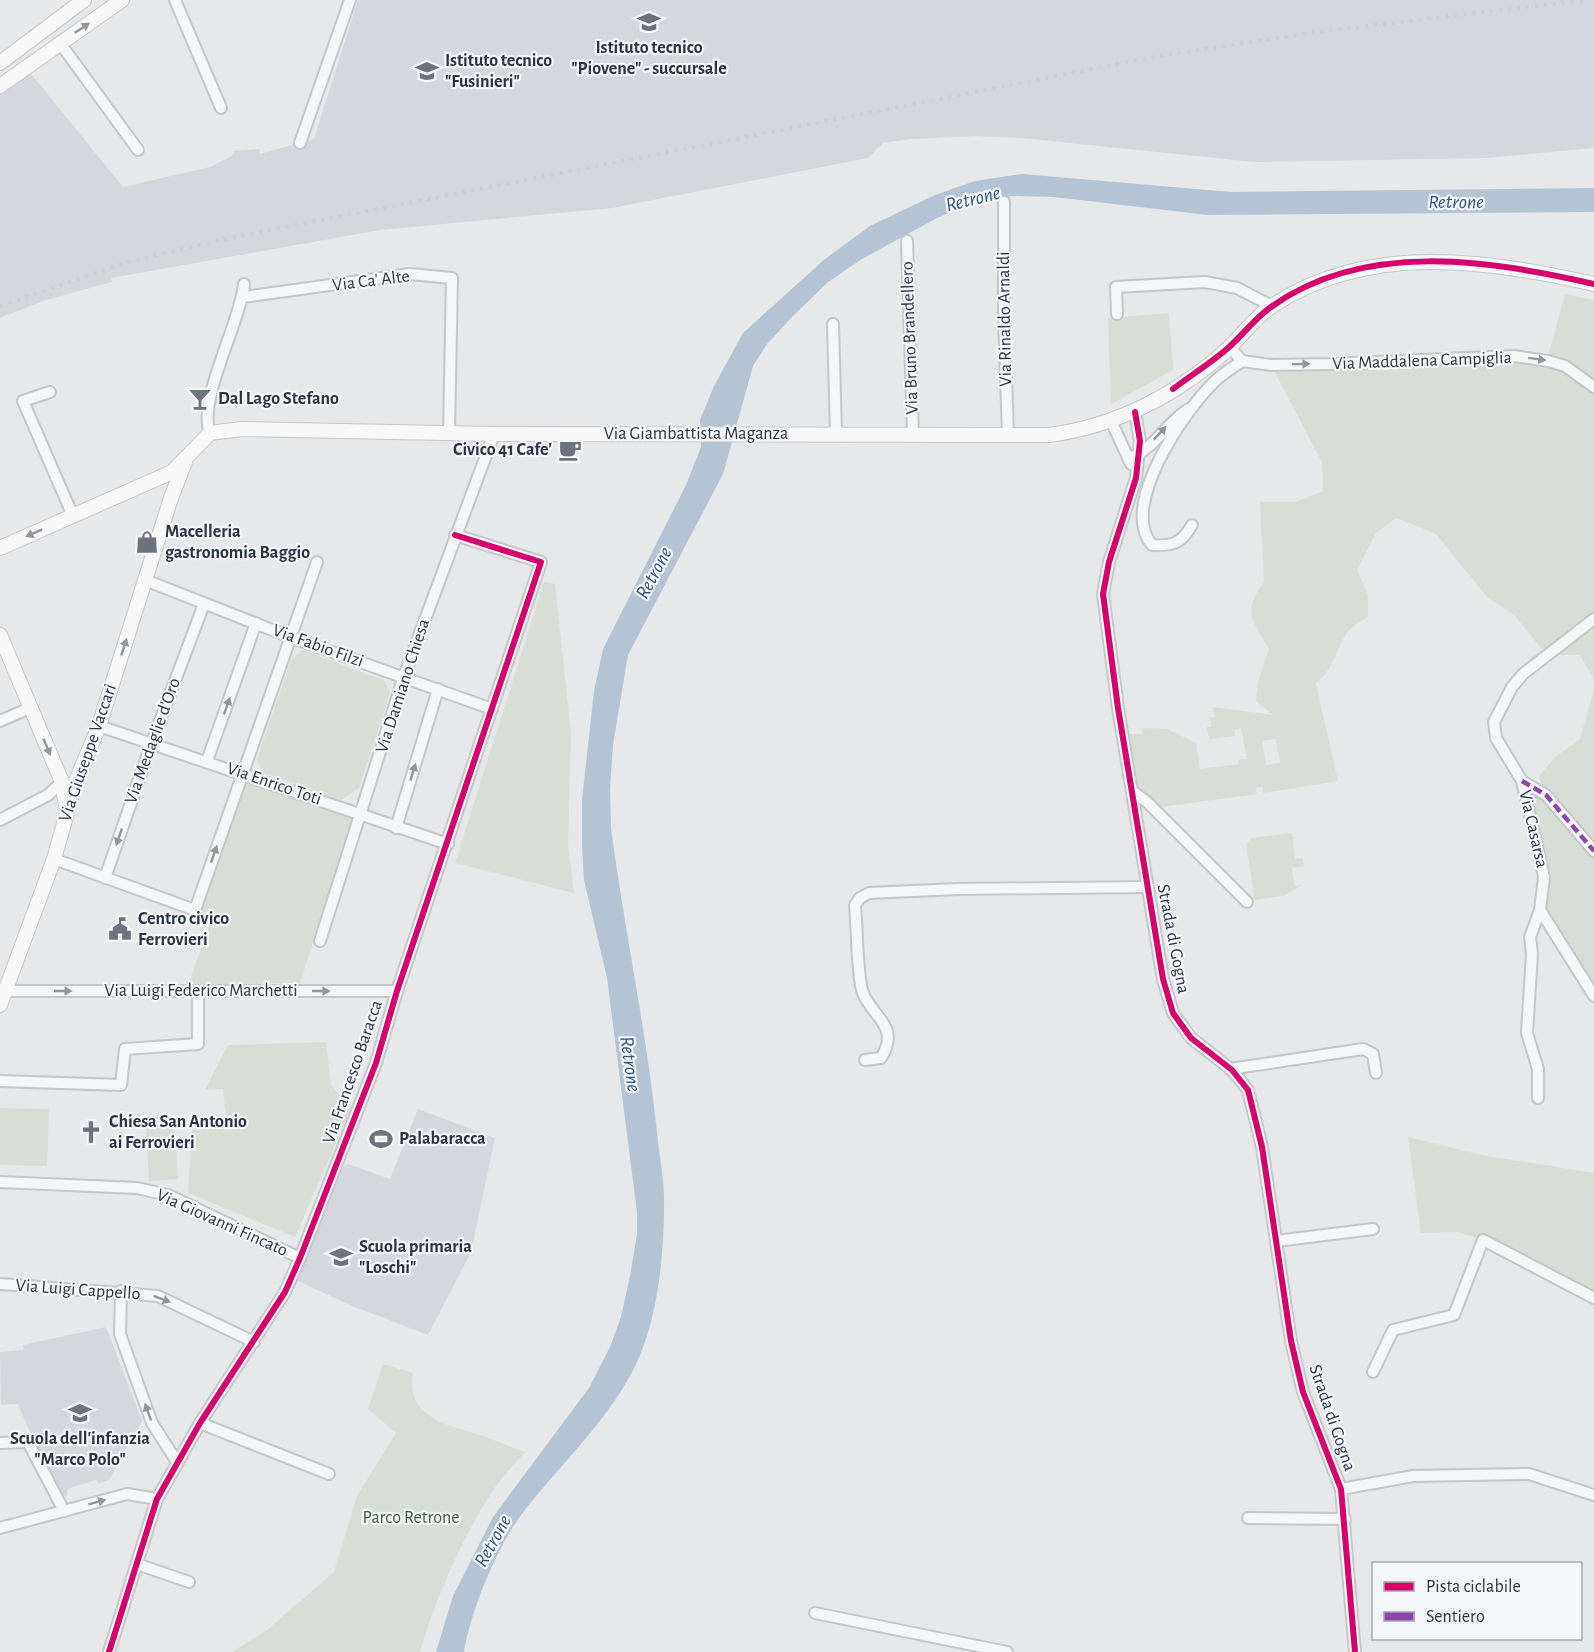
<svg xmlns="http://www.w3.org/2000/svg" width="1594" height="1652" viewBox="0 0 1594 1652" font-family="'Alegreya Sans',sans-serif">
	<rect width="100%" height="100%" fill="#e6e8ea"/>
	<!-- built -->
	<g fill="#d4d7dd">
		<path d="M 358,0 L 1594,0 L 1594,148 L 1488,158 L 1254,162 L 1022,138 L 976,136 L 911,139 L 883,143 L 868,158 L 612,208 L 380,230 L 111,278 L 112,282 L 46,300 L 0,318 L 0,89 L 28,70 L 123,187 L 210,167 L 232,156 L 234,151 L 259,149 L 260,154 L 314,139 Z"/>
		<path d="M 418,1109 L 495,1138 L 471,1252 L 428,1335 L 350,1305 L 296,1280 L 343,1168 L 348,1164 L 390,1179 Z"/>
		<path d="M 106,1327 L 142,1421 L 109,1480 L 99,1483 L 96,1480 L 67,1489 L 67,1495 L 58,1498 L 18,1404 L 1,1405 L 0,1352 L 24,1350 L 23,1345 Z"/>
	</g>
	<!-- green -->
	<g fill="#d6ded6" fill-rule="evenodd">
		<path d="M 1565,294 L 1594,300 L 1594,680 L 1580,655 L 1547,655 L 1514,615 L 1487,597 L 1436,534 L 1396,518 L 1376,533 L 1357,570 L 1368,595 L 1368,617 C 1341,631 1344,640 1331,665 C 1328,672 1321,678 1316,684 L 1338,781 L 1263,793 L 1262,787 L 1256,788 L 1257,794 L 1153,808 L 1134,790 L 1125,734 L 1142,734 L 1143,729 L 1147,728 L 1167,729 L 1196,743 L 1200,769 L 1239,764 L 1238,760 L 1247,759 L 1241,728 L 1234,729 L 1235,736 L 1209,739 L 1207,727 L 1211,727 L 1210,717 L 1215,718 L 1213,707 L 1273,715 L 1256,701 L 1258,682 L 1269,649 C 1253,621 1242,611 1264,582 L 1260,502 L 1296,502 L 1323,491 L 1322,462 L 1271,365 L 1547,360 ZM 1276,739 L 1280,763 L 1266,765 L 1262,741 Z"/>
		<path d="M 1169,313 L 1173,370 L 1111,404 L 1108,318 Z"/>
		<path d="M 544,582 L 555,584 L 571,733 L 568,845 L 574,893 L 455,863 Z"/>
		<path d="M 303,650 L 385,681 L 390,693 L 359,788 L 341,800 L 262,772 L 257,759 L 291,660 Z"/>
		<path d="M 1594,689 L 1594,996 L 1540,910 L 1544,877 L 1522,781 L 1545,794 L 1539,776 L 1555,757 L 1580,739 Z"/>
		<path d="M 244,779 L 350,816 L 352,819 L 300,983 L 188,985 L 211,921 L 197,917 Z"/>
		<path d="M 1292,833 L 1295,859 L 1302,858 L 1304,866 L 1292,868 L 1295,886 L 1302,885 L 1283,896 L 1255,900 L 1246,844 L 1252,838 Z"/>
		<path d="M 326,1042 L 331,1085 L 351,1108 L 295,1237 L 188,1193 L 193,1117 L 226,1119 L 223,1089 L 205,1090 L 228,1045 Z"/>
		<path d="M 0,1108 L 49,1109 L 47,1166 L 0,1165 Z"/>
		<path d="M 175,1125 L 178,1179 L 149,1181 L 146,1127 Z"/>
		<path d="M 1408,1137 L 1481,1155 L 1594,1173 L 1594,1298 L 1483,1240 L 1458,1232 L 1421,1233 Z"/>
		<path d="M 383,1364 L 413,1373 C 404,1417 449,1426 480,1435 C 495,1440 510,1447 525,1452 C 514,1465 501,1478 492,1492 C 461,1540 436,1597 420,1652 L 232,1652 L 267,1630 L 334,1572 L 357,1496 L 396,1433 L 368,1409 Z"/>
	</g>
	<!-- water -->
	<path fill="#b4c4d5" d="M 1022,174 L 1231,192 L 1594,188 L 1594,212 L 1208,215 L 1054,197 L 1013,196 L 978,201 L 937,218 L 862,259 L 828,282 L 792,317 L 767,344 L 753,366 L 723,474 L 628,655 L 613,745 L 610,790 L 611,828 C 624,927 645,1024 656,1123 C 658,1147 663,1171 664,1195 C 665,1251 658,1327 630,1376 C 601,1428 557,1468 521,1515 C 496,1549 471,1610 464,1652 L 436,1652 L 453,1596 L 493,1517 L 589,1388 L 610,1347 L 621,1317 L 630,1276 L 637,1234 L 637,1212 L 607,978 L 584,880 L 582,846 L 582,800 L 594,691 L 603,649 L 686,485 L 701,447 L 700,420 L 714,386 L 743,333 L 825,259 L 870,226 L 935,195 L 975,181 Z"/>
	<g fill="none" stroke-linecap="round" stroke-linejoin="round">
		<!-- street casing -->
		<g stroke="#c4c6c8" stroke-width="14">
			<g id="street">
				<path d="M 175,0 L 221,108"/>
				<path d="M 60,43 L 138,150"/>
				<path d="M 300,143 L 350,0"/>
				<path d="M 1004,202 L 1004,314 L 1008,436"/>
				<path d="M 907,241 L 913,434"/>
				<path d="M 243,297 L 410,274 L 452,278 L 449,433"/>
				<path d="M 1117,314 L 1116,287 L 1205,282 L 1237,288 L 1272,306"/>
				<path d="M 833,324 L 836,434"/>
				<path d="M 1242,361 L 1271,365 L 1329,364 L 1514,356 L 1548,361 L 1565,366 L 1594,387"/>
				<path d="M 50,392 L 23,401 L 73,516"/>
				<path d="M 1135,412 L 1140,441 L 1136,478 L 1109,562 L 1103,594 L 1118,708 L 1163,979 L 1173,1013 L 1191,1038 L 1232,1070 L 1248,1090 L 1262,1147 L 1291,1341 L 1303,1392 L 1341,1489 L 1355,1652"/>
				<path d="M 1111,421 L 1131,464"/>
				<path d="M 210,433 C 197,400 241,321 244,284"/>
				<path d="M 1128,458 C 1149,455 1169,420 1189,409"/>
				<path d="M 1192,525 C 1181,544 1173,546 1152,545 C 1119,506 1183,413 1213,383 C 1221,374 1233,368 1242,361 L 1230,347"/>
				<path d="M 145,580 L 290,637 L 492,709"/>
				<path d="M 1594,619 L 1523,674 L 1512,687 L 1494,722 L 1496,738 L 1522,781 L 1544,877 L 1540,910 L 1594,996"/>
				<path d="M 0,721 L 30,708"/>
				<path d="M 99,726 L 448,844"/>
				<path d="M 207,761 L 256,623"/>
				<path d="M 1522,781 L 1546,795 L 1594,851"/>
				<path d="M 1132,791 L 1147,802 L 1247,902"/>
				<path d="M 0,820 L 48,795 L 62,782"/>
				<path d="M 396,828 L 438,689"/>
				<path d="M 54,859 L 195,910 L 317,562"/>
				<path d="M 105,878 L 152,742 L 204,604"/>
				<path d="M 320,941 L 404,676 L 494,434"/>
				<path d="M 5,991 L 397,991"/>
				<path d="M 865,1060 L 881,1058 C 901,1026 872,1017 863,993 C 857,978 857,925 855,905 L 860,898 L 869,893 L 958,889 L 1147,887"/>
				<path d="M 1230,1069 L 1363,1049 L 1373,1054 L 1376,1073"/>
				<path d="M 0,1081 L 121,1085 L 125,1049 L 198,1044 L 198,992"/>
				<path d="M 1538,1098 L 1538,1069 L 1527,1033 L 1532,954 L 1530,937 L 1540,910"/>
				<path d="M 0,1182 L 137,1188 L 168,1195 L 300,1258"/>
				<path d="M 1276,1241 L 1373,1229"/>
				<path d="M 0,1284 L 158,1296 L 254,1342"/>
				<path d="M 121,1291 L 120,1334 L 152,1423 L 177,1462"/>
				<path d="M 1373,1372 L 1393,1330 L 1454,1315 L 1483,1240 L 1594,1298"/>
				<path d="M 200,1423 L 329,1474"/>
				<path d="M 0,1443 L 28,1442 L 64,1511"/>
				<path d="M 1341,1489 L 1413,1476 L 1529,1474 L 1594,1495"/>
				<path d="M 1248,1518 L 1345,1519"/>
				<path d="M 0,1528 L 127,1494 L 157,1499"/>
				<path d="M 137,1564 L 189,1582"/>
				<path d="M 815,1613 L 1007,1652"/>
				<path d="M 109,1652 L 157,1499 L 200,1423 L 285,1292 L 300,1258 L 376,1063 L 397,991 L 541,562 L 455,535"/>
			</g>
		</g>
		<!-- secondary casing -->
		<g stroke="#c4c6c8" stroke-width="16">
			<g id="secondary">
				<path d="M 0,63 L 84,0"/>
				<path d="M 0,86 L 122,0"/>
				<path d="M 0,548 L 172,472 L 210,433 L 242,429 L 494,434 L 1049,435 C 1117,426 1179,394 1230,347 C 1244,333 1255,317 1272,306 C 1368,242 1489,260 1594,284"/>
				<path d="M 0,635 L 62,782 L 66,805"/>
				<path d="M 0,1005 L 54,859 L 76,781 L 99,726 L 171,498 L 185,462"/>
			</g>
		</g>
		<!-- street -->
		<use href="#street" stroke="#f5f6f7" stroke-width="10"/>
		<!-- secondary -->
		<use href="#secondary" stroke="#f8f8f8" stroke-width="14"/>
		<!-- rail -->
		<path stroke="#cecfd2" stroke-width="4" stroke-dasharray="3 6" stroke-linecap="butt" d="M 0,306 L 128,262 L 224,239 L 1154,57 L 1310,33 L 1584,0"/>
		<!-- quiet -->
		<path stroke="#8e44ad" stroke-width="4.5" stroke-dasharray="9 4.5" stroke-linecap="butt" d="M 1522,781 L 1546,795 L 1594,851"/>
		<!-- cycleway casing -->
		<g stroke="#f4f6f9" stroke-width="10">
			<g id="cycleway">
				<path d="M 1173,389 C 1191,375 1211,363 1228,348 C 1243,335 1254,319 1271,307 C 1364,240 1491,260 1594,284"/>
				<path d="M 1135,412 L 1140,441 L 1136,478 L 1109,562 L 1103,594 L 1118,708 L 1163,979 L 1173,1013 L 1191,1038 L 1232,1070 L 1248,1090 L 1262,1147 L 1291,1341 L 1303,1392 L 1341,1489 L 1355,1652"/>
				<path d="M 109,1652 L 157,1499 L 200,1423 L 285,1292 L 300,1258 L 376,1063 L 397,991 L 541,562 L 455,535"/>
			</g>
		</g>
		<!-- cycleway -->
		<use href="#cycleway" stroke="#d6006c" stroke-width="6"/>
	</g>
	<!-- one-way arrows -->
	<defs><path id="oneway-solid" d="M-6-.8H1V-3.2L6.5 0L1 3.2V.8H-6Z" transform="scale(1.5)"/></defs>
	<g fill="#92969e">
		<use href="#oneway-solid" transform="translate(82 28) rotate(-34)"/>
		<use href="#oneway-solid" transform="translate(34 533) rotate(156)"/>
		<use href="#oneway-solid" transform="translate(124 647) rotate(-72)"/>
		<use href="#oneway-solid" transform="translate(47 747) rotate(67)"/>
	</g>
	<g fill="#90959e">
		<use href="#oneway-solid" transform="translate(1537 359) rotate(7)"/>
		<use href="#oneway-solid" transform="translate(1301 364) rotate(-1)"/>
		<use href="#oneway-solid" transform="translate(1160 433) rotate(-47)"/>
		<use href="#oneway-solid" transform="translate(227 706) rotate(-70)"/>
		<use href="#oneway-solid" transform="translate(413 772) rotate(-73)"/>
		<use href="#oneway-solid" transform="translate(119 837) rotate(109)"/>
		<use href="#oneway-solid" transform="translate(214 854) rotate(-71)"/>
		<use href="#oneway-solid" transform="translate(63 991)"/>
		<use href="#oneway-solid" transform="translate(321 991)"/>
		<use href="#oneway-solid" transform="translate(162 1299) rotate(21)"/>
		<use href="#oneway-solid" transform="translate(148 1412) rotate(-110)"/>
		<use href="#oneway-solid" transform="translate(97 1502) rotate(-15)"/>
	</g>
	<!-- icons -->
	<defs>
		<g id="school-bare" transform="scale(1.8)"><path d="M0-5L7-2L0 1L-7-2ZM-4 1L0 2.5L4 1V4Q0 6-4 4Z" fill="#6c737f" stroke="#f4f6f9" stroke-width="2.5" paint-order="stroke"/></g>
		<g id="bar-bare" transform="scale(1.8)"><path d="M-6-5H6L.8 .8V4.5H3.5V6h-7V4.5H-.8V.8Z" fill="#6c737f" stroke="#f4f6f9" stroke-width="2.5" paint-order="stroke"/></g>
		<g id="cafe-bare" transform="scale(1.8)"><path d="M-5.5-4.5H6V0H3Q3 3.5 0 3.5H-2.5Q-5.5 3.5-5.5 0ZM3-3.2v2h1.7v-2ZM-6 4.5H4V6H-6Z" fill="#6c737f" stroke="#f4f6f9" stroke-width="2.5" paint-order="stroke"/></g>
		<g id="shop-bare" transform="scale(1.8)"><path d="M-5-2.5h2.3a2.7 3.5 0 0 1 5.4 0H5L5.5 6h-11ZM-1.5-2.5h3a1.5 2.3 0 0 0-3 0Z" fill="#6c737f" stroke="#f4f6f9" stroke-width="2.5" paint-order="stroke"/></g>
		<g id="civic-bare" transform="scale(1.8)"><path d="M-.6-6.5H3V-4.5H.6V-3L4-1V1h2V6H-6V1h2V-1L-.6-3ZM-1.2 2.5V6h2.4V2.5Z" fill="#6c737f" stroke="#f4f6f9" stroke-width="2.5" paint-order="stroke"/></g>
		<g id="church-bare" transform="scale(1.8)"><path d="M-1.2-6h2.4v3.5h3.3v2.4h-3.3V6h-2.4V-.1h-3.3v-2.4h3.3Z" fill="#6c737f" stroke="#f4f6f9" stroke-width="2.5" paint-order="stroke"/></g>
		<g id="stadium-bare" transform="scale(1.8)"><path d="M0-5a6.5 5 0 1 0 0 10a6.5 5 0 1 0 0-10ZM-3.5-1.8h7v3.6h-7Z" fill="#6c737f" stroke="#f4f6f9" stroke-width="2.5" paint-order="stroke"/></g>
	</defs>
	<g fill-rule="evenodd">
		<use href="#school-bare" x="649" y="22"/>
		<use href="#school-bare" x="427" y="71"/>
		<use href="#bar-bare" x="200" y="399"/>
		<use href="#cafe-bare" x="570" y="450"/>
		<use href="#shop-bare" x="147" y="542"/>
		<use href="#civic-bare" x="120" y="929"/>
		<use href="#church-bare" x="91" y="1132"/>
		<use href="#stadium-bare" x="381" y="1139"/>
		<use href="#school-bare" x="341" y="1257"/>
		<use href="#school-bare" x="80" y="1413"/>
	</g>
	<g text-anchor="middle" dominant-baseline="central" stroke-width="4.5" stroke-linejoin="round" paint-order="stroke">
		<!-- poi labels -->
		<g font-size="18" font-weight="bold" fill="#2b3445" stroke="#f4f6f9" text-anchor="start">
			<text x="649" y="48" text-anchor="middle">Istituto tecnico<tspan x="649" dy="21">"Piovene" - succursale</tspan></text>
			<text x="445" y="61">Istituto tecnico<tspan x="445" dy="21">"Fusinieri"</tspan></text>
			<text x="218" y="399">Dal Lago Stefano</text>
			<text x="552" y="450" text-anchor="end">Civico 41 Cafe'</text>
			<text x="165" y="532">Macelleria<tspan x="165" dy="21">gastronomia Baggio</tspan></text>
			<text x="138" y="919">Centro civico<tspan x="138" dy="21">Ferrovieri</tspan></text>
			<text x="109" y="1122">Chiesa San Antonio<tspan x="109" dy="21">ai Ferrovieri</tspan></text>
			<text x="399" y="1139">Palabaracca</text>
			<text x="359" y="1247">Scuola primaria<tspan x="359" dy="21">"Loschi"</tspan></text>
			<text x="80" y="1439" text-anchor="middle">Scuola dell'infanzia<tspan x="80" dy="21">"Marco Polo"</tspan></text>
		</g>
		<!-- street labels -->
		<g font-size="18" fill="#2b3445" stroke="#f4f6f9">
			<text transform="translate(371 281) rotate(-7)">Via Ca' Alte</text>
			<text transform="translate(1005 319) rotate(-91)">Via Rinaldo Arnaldi</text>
			<text transform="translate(910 338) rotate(-92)">Via Bruno Brandellero</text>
			<text transform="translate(1422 361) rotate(-2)">Via Maddalena Campiglia</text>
			<text x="696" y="434">Via Giambattista Maganza</text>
			<text transform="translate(318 646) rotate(20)">Via Fabio Filzi</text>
			<text transform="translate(403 686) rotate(-72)">Via Damiano Chiesa</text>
			<text transform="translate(153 741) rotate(-70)">Via Medaglie d'Oro</text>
			<text transform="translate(88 753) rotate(-71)">Via Giuseppe Vaccari</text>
			<text transform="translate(274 784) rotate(19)">Via Enrico Toti</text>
			<text transform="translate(1533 829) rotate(77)">Via Casarsa</text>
			<text transform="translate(1173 939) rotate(79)">Strada di Gogna</text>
			<text x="201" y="991">Via Luigi Federico Marchetti</text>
			<text transform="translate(353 1072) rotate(-71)">Via Francesco Baracca</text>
			<text transform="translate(222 1223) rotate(24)">Via Giovanni Fincato</text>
			<text transform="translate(78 1290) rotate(4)">Via Luigi Cappello</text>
			<text transform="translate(1332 1418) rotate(71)">Strada di Gogna</text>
		</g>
		<!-- park labels -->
		<g font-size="18" fill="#3f6138" stroke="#f4f6f9">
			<text x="411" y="1518">Parco Retrone</text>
		</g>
		<!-- water labels -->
		<g font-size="20" font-style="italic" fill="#34527a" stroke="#f4f6f9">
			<text transform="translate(973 199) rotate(-14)">Retrone</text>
			<text x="1456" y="202">Retrone</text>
			<text transform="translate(654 573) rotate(-62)">Retrone</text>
			<text transform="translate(630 1064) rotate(82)">Retrone</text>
			<text transform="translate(493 1541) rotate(-61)">Retrone</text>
		</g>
	</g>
	<!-- legend -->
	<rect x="1372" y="1562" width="210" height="78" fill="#f4f6f9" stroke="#a4a8b1" stroke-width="1.5"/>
	<rect x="1384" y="1582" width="30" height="9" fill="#d6006c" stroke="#a4a8b1" stroke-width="1.5"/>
	<text x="1426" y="1592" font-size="18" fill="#2b3445">Pista ciclabile</text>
	<rect x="1384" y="1612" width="30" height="9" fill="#8e44ad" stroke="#a4a8b1" stroke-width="1.5"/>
	<text x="1426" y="1622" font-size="18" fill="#2b3445">Sentiero</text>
</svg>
